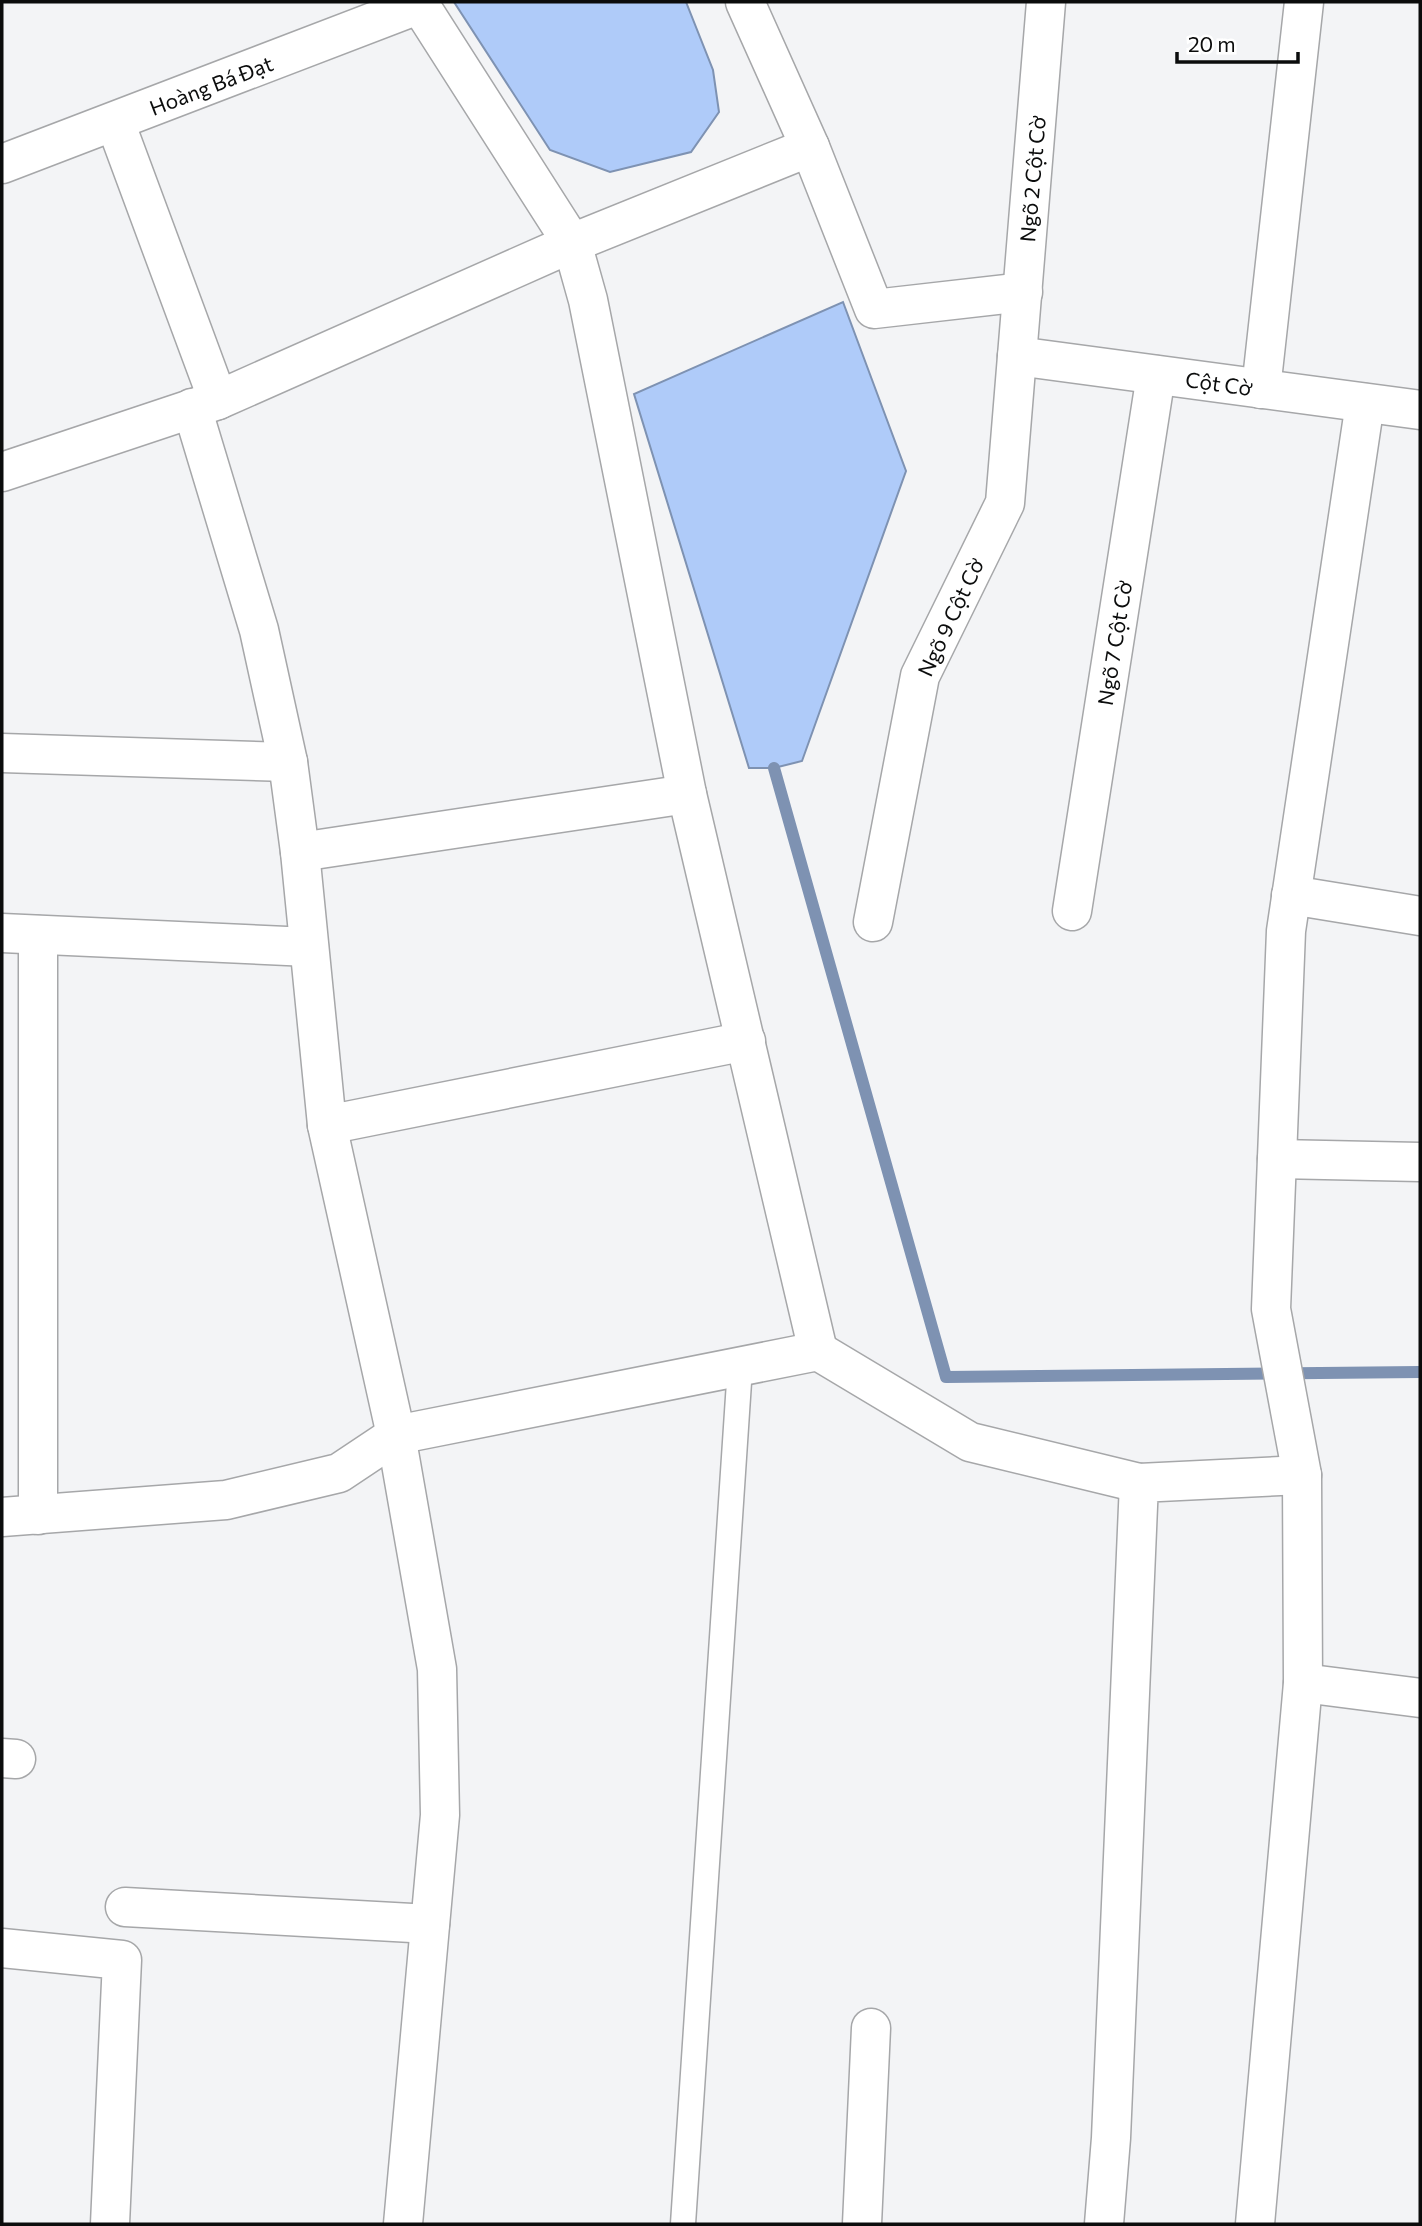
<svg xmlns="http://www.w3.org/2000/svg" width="1422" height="2226" viewBox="0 0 1422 2226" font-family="Commissioner,sans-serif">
	<rect width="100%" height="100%" fill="#f3f4f6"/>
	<!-- water -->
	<g fill="#afcbf9" stroke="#7e92b2" stroke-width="2">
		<path d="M 454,2 L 686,2 L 713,70 L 719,112 L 691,152 L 610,172 L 550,150 Z"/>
		<path d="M 843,302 L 906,471 L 802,761 L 774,768 L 749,768 L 634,394 Z"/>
	</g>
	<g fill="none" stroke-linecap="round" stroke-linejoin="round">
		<!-- stream -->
		<path stroke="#7e92b2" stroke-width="12" d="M 774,768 L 946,1377 L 1420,1372"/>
		<!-- lane casing -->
		<g stroke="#a6a7a9" stroke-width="27">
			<path id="lane" d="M 683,2224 L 740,1367"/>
		</g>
		<!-- street casing -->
		<g stroke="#a6a7a9" stroke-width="41">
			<g id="street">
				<path d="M 418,2 L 572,243 L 588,300 L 687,794 L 818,1351"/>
				<path d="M 745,2 L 810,147 L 874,309 L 1023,292"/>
				<path d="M 115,122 L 218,400"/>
				<path d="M 2,164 L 420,4"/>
				<path d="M 1017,356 L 1420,410"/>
				<path d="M 1261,389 L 1304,2"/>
				<path d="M 192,408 L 259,630 L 288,762 L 300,852 L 327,1125 L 396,1435 L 437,1669 L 440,1815 L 403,2224"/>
				<path d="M 2,472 L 218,400 L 572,243 L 810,147"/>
				<path d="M 2,753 L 288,762"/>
				<path d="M 300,852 L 687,794"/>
				<path d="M 1291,895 L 1420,916"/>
				<path d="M 1072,911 L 1156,375"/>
				<path d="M 873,922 L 920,676 L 1005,503 L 1046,2"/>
				<path d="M 2,933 L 309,947"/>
				<path d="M 38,935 L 38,1515"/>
				<path d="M 327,1125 L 746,1041"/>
				<path d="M 1277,1159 L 1420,1162"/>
				<path d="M 2,1517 L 226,1500 L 339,1473 L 396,1435 L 818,1351 L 970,1442 L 1139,1483"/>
				<path d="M 1303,1683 L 1420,1698"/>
				<path d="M 2,1758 L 16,1759"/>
				<path d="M 125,1907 L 430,1924"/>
				<path d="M 2,1948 L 122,1960 L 110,2224"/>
				<path d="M 862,2224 L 871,2028"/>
				<path d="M 1104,2224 L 1111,2138 L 1139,1483 L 1302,1475"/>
				<path d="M 1255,2224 L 1303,1683 L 1302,1475 L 1271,1309 L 1286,931 L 1365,403"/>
			</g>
		</g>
		<!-- lane -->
		<use href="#lane" stroke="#fff" stroke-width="24"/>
		<!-- street -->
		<use href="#street" stroke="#fff" stroke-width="38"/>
	</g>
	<g text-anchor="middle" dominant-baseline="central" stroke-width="7" stroke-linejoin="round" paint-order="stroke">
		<!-- street labels -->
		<g font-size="21" fill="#0b0c0c" stroke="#fff">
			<text transform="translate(211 85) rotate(-21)">Hoàng Bá Đạt</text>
			<text transform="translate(1032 179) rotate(-85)">Ngõ 2 Cột Cờ</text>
			<text transform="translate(1219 383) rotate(8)">Cột Cờ</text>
			<text transform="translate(950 617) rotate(-65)">Ngõ 9 Cột Cờ</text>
			<text transform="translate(1114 643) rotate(-81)">Ngõ 7 Cột Cờ</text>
		</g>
	</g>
	<!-- border -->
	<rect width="1422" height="2226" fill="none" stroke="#0b0c0c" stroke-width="7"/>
	<!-- scale -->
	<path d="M1177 52v10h121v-10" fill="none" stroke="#0b0c0c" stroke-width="3.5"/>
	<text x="1188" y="52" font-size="21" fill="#0b0c0c" stroke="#ffffff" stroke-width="5" paint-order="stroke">20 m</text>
</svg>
